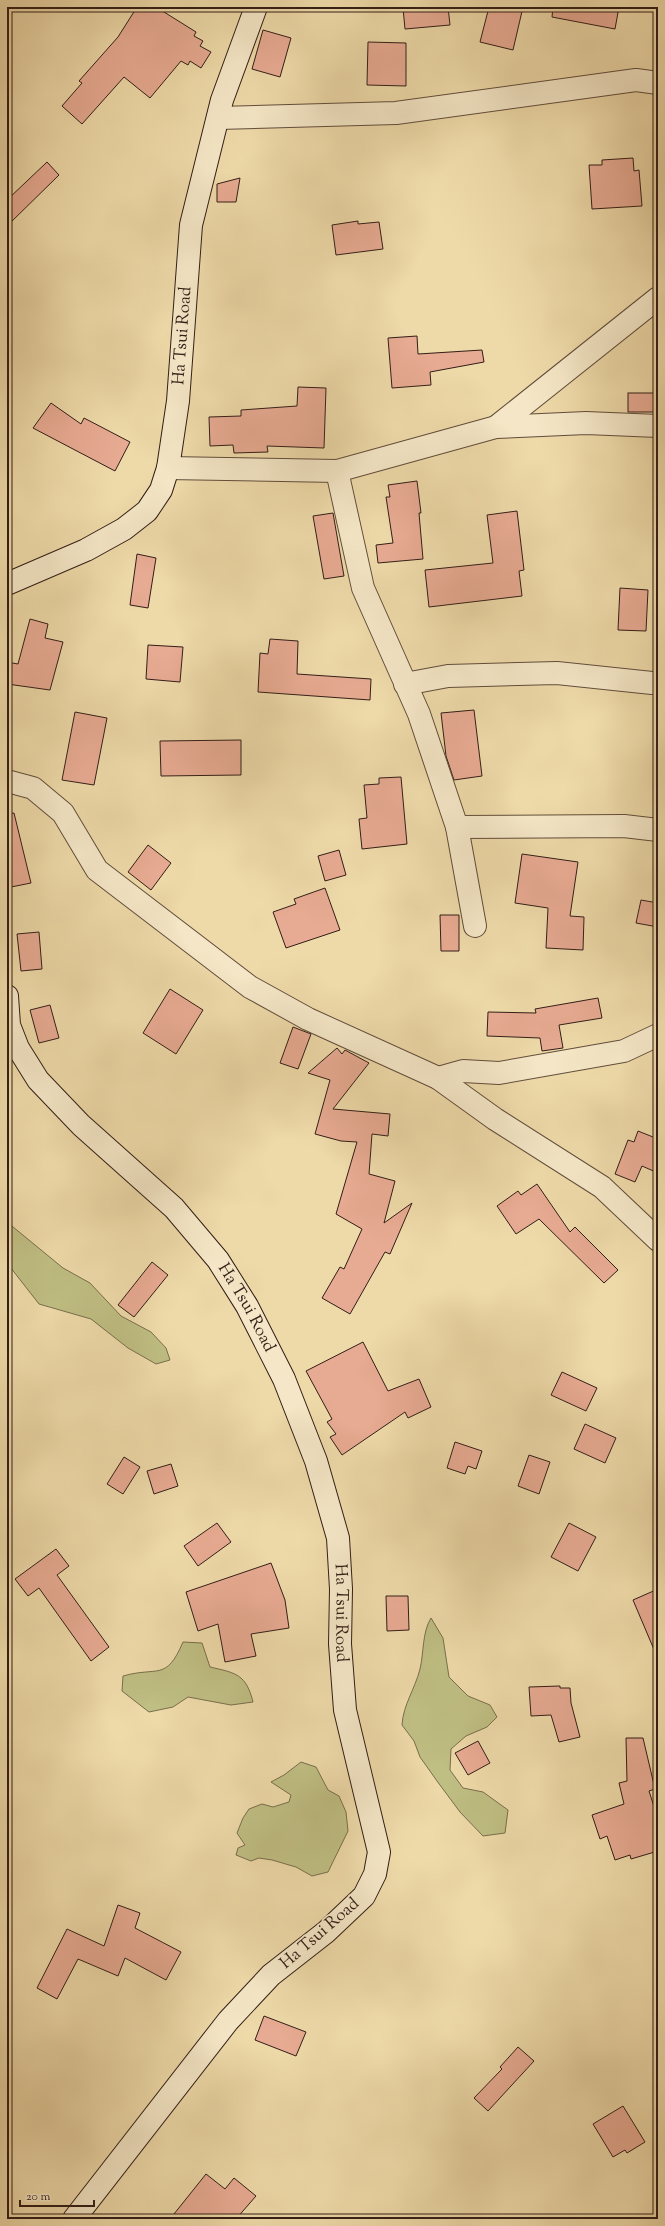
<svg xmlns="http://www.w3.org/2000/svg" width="665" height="2226" viewBox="0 0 665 2226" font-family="'Sorts Mill Goudy',serif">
	<rect width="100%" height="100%" fill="#eed9a8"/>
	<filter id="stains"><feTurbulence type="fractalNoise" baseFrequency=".005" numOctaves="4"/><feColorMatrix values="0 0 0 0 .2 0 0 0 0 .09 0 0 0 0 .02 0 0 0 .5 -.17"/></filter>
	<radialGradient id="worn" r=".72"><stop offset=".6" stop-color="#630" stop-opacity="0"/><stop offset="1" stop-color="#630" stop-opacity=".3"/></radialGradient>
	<!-- green -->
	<g fill="#bfbe83" stroke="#786e4d">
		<path d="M 7,1222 L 63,1268 L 90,1283 L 121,1316 L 151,1332 L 166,1348 L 170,1360 L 156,1364 L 128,1348 L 91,1319 L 39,1304 L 7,1263 Z"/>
		<path d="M 431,1618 L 443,1638 L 449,1677 L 468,1696 L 490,1705 L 497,1717 L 487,1727 L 466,1736 L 451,1749 L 450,1770 L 463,1788 L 483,1792 L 508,1810 L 505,1833 L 483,1836 L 460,1812 L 437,1781 L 420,1757 L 414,1741 L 402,1725 C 403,1705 415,1689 420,1669 C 424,1652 422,1633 431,1618 Z"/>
		<path d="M 183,1642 L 202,1643 L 210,1667 C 236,1673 246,1674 253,1702 L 231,1705 L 188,1697 L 173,1707 L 149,1712 L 122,1691 L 123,1676 C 158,1666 166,1682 183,1642 Z"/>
		<path d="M 301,1762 L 316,1767 L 328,1790 L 339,1796 L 346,1812 L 348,1831 L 328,1872 L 312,1876 L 296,1867 L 272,1860 L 259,1858 L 251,1861 L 236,1855 L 238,1848 L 245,1845 L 237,1833 L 243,1818 L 249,1809 L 262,1804 L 273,1807 L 289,1802 L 291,1795 L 271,1782 L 284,1775 Z"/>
	</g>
	<!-- building -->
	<g fill="#e7aa92" stroke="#321e17">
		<path d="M 137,7 L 156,7 L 196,32 L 194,36 L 203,41 L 200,46 L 211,52 L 201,68 L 190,61 L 188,65 L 181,61 L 150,98 L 124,77 L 82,124 L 62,106 L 82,83 L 79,81 L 118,37 Z"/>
		<path d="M 413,7 L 448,7 L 450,25 L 405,29 L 403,8 Z"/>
		<path d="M 489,7 L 523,7 L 513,50 L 480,42 Z"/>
		<path d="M 553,7 L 619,7 L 615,29 L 552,17 Z"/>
		<path d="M 263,30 L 291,38 L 280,77 L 252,69 Z"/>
		<path d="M 368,42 L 406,43 L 406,86 L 367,85 Z"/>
		<path d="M 633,158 L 634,171 L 639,170 L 642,206 L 592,209 L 589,165 L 602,165 L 602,160 Z"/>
		<path d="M 47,162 L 59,175 L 7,226 L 7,200 Z"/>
		<path d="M 240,178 L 236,202 L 217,202 L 217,184 Z"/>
		<path d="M 358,221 L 358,224 L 379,222 L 383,249 L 336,255 L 332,225 Z"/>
		<path d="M 417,336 L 418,354 L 482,350 L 484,362 L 430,372 L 431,385 L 392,388 L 388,338 Z"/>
		<path d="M 298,387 L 326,388 L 324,448 L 267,446 L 268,452 L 234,453 L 233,445 L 210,446 L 209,417 L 241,416 L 241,410 L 297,406 Z"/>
		<rect x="628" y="393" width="30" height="19"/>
		<path d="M 51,403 L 81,424 L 84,418 L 130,442 L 115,471 L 33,428 Z"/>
		<path d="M 417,481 L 421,513 L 419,513 L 423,559 L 378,563 L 376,545 L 393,543 L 386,497 L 390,497 L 388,485 Z"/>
		<path d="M 517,511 L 524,570 L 519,571 L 522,596 L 429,607 L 425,570 L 493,563 L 487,515 Z"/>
		<path d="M 333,513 L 344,576 L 324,579 L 313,516 Z"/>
		<path d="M 137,554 L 156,558 L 148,608 L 130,605 Z"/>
		<path d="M 620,588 L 648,590 L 646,631 L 618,630 Z"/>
		<path d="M 30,619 L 48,624 L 45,638 L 63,642 L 50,690 L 7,684 L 7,662 L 18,664 Z"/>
		<path d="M 270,639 L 298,641 L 297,674 L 371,679 L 370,700 L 258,692 L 260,653 L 268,654 Z"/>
		<path d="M 148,645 L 183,647 L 180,682 L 146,679 Z"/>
		<path d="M 474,710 L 482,776 L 454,780 L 446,756 L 441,713 Z"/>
		<path d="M 75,712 L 107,718 L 94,785 L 62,780 Z"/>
		<path d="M 241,740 L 241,775 L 161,776 L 160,741 Z"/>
		<path d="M 401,777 L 407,844 L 362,849 L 359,819 L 367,818 L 364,785 L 379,784 L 379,778 Z"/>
		<path d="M 14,813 L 31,883 L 11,887 L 7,871 L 7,814 Z"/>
		<path d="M 148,845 L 171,863 L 151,890 L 128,872 Z"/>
		<path d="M 339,850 L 346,875 L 325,881 L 318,856 Z"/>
		<path d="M 522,854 L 578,862 L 570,916 L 584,917 L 583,950 L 546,948 L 548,908 L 515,903 Z"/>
		<path d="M 325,888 L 340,930 L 286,948 L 273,912 L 296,904 L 294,899 Z"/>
		<path d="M 641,900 L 658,903 L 658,927 L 636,923 Z"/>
		<path d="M 440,915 L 459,915 L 459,951 L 441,951 Z"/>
		<path d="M 39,932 L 42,969 L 21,971 L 17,934 Z"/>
		<path d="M 170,989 L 203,1010 L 176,1054 L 143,1033 Z"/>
		<path d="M 598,998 L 602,1018 L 559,1025 L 563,1048 L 542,1051 L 540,1038 L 487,1036 L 488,1012 L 536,1013 L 535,1009 Z"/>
		<path d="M 50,1005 L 59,1038 L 39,1043 L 30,1010 Z"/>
		<path d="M 293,1027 L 311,1034 L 298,1069 L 280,1063 Z"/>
		<path d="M 337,1048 L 342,1054 L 345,1050 L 369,1063 L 333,1109 L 390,1114 L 388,1136 L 372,1134 L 369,1174 L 395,1181 L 384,1223 L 412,1203 L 390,1254 L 385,1252 L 350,1314 L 322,1298 L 340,1267 L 344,1269 L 362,1229 L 336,1214 L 357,1142 L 341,1141 L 315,1134 L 330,1080 L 308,1073 Z"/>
		<path d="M 638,1131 L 658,1139 L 658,1173 L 642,1166 L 635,1182 L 615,1174 L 628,1140 L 634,1142 Z"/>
		<path d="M 537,1184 L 570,1232 L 575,1227 L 618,1270 L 604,1283 L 539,1219 L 516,1234 L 497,1206 L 518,1191 L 521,1195 Z"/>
		<path d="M 152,1262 L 168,1275 L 134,1317 L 118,1305 Z"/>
		<path d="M 363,1342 L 388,1391 L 419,1379 L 431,1407 L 408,1418 L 405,1412 L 342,1455 L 330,1437 L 336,1434 L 327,1422 L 332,1419 L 306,1371 Z"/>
		<path d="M 562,1372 L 597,1388 L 586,1411 L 551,1395 Z"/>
		<path d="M 585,1424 L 616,1438 L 605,1463 L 574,1449 Z"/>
		<path d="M 455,1442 L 482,1451 L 476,1469 L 468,1466 L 465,1474 L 447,1468 Z"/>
		<path d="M 529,1455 L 550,1462 L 539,1494 L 518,1486 Z"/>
		<path d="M 124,1457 L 140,1467 L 123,1494 L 107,1484 Z"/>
		<path d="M 171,1464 L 178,1486 L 154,1494 L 147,1471 Z"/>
		<path d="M 217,1523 L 231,1542 L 198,1566 L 184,1546 Z"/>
		<path d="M 569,1523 L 596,1537 L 578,1571 L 551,1557 Z"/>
		<path d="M 56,1549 L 69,1566 L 57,1575 L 109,1647 L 91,1661 L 39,1588 L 28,1596 L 15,1579 Z"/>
		<path d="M 271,1563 L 285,1600 L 289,1628 L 251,1634 L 256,1656 L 225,1662 L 218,1624 L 198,1631 L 186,1592 Z"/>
		<path d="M 658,1589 L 658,1659 L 633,1600 Z"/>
		<path d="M 386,1596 L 408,1596 L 409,1630 L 387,1631 Z"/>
		<path d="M 560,1686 L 560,1688 L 570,1688 L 571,1703 L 580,1737 L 559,1742 L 551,1715 L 531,1716 L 529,1687 Z"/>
		<path d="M 626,1738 L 643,1738 L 655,1789 L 649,1791 L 658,1819 L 658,1851 L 631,1859 L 630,1855 L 615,1860 L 607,1836 L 600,1839 L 592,1815 L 624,1804 L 619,1783 L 627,1781 Z"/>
		<path d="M 478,1741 L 490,1763 L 468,1775 L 455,1753 Z"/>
		<path d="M 118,1905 L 140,1913 L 135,1928 L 181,1952 L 166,1980 L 125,1958 L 118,1976 L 78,1959 L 57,1999 L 37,1988 L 67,1929 L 104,1946 Z"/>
		<path d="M 264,2016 L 306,2032 L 296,2056 L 255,2040 Z"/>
		<path d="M 518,2047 L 534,2061 L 488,2111 L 474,2098 L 502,2069 L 500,2067 Z"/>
		<path d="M 623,2106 L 645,2142 L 627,2153 L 625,2150 L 613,2157 L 593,2124 Z"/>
		<path d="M 206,2174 L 225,2189 L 234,2178 L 256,2196 L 236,2219 L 170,2219 Z"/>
	</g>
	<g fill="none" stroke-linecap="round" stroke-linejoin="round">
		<!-- street casing -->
		<g stroke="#614d3b" stroke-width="24">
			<g id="street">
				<path d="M 218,118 L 396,113 L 636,80 L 658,83"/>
				<path d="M 496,427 L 586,423 L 658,426"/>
				<path d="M 168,468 L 337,471 L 496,427 L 658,298"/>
				<path d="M 337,471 L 363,588 L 419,714 L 457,827 L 624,826 L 658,830"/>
				<path d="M 405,684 L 448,676 L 557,673 L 652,683"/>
				<path d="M 7,781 L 33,788 L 63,813 L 97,870 L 250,987 L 308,1019 L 438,1078 L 495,1119 L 602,1187 L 658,1240"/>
				<path d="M 457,827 L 475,926"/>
				<path d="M 438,1078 L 463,1071 L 499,1073 L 624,1051 L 658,1035"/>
			</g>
		</g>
		<!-- secondary casing -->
		<g stroke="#321e17" stroke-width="24">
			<g id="secondary">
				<path id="s1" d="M 7,584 L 86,550 L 124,529 L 147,511 L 161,490 L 168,468 L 178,401 L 191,225 L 222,100 L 256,7"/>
				<path id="s2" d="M 7,996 L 9,1025 L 18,1048 L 38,1080 L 81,1125 L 174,1208 L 218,1260 L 247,1306 L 284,1379 L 316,1461 L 338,1538 L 341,1589 L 340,1644 L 345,1710 L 379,1852 L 375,1874 L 364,1896 L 326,1932 L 271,1975 L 228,2021 L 74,2219"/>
			</g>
		</g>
		<!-- street -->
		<use href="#street" stroke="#f4e6c6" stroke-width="22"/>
		<!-- secondary -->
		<use href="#secondary" stroke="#f4e6c6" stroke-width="22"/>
	</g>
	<g text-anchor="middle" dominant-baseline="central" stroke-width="3.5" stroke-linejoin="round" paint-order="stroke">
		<!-- street labels -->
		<g font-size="17" fill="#321e17" stroke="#f4e6c6">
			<text stroke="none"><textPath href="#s1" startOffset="340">Ha Tsui Road</textPath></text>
			<text stroke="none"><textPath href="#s2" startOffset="402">Ha Tsui Road</textPath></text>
			<text stroke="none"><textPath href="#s2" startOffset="726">Ha Tsui Road</textPath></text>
			<text transform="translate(320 1934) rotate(-41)">Ha Tsui Road</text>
		</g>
	</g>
	<!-- margin -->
	<rect width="665" height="2226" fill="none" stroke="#eed9a8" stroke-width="24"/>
	<rect x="8" y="8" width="649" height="2210" fill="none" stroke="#321e17" stroke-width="2"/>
	<rect x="12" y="12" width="641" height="2202" fill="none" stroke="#321e17"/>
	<!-- scale -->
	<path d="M20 2200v6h74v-6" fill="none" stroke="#321e17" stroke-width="2"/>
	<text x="26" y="2200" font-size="12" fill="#321e17" stroke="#f4e6c6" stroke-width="3" paint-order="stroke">20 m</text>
	<rect width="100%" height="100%" filter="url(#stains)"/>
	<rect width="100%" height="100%" fill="url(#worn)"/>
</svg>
